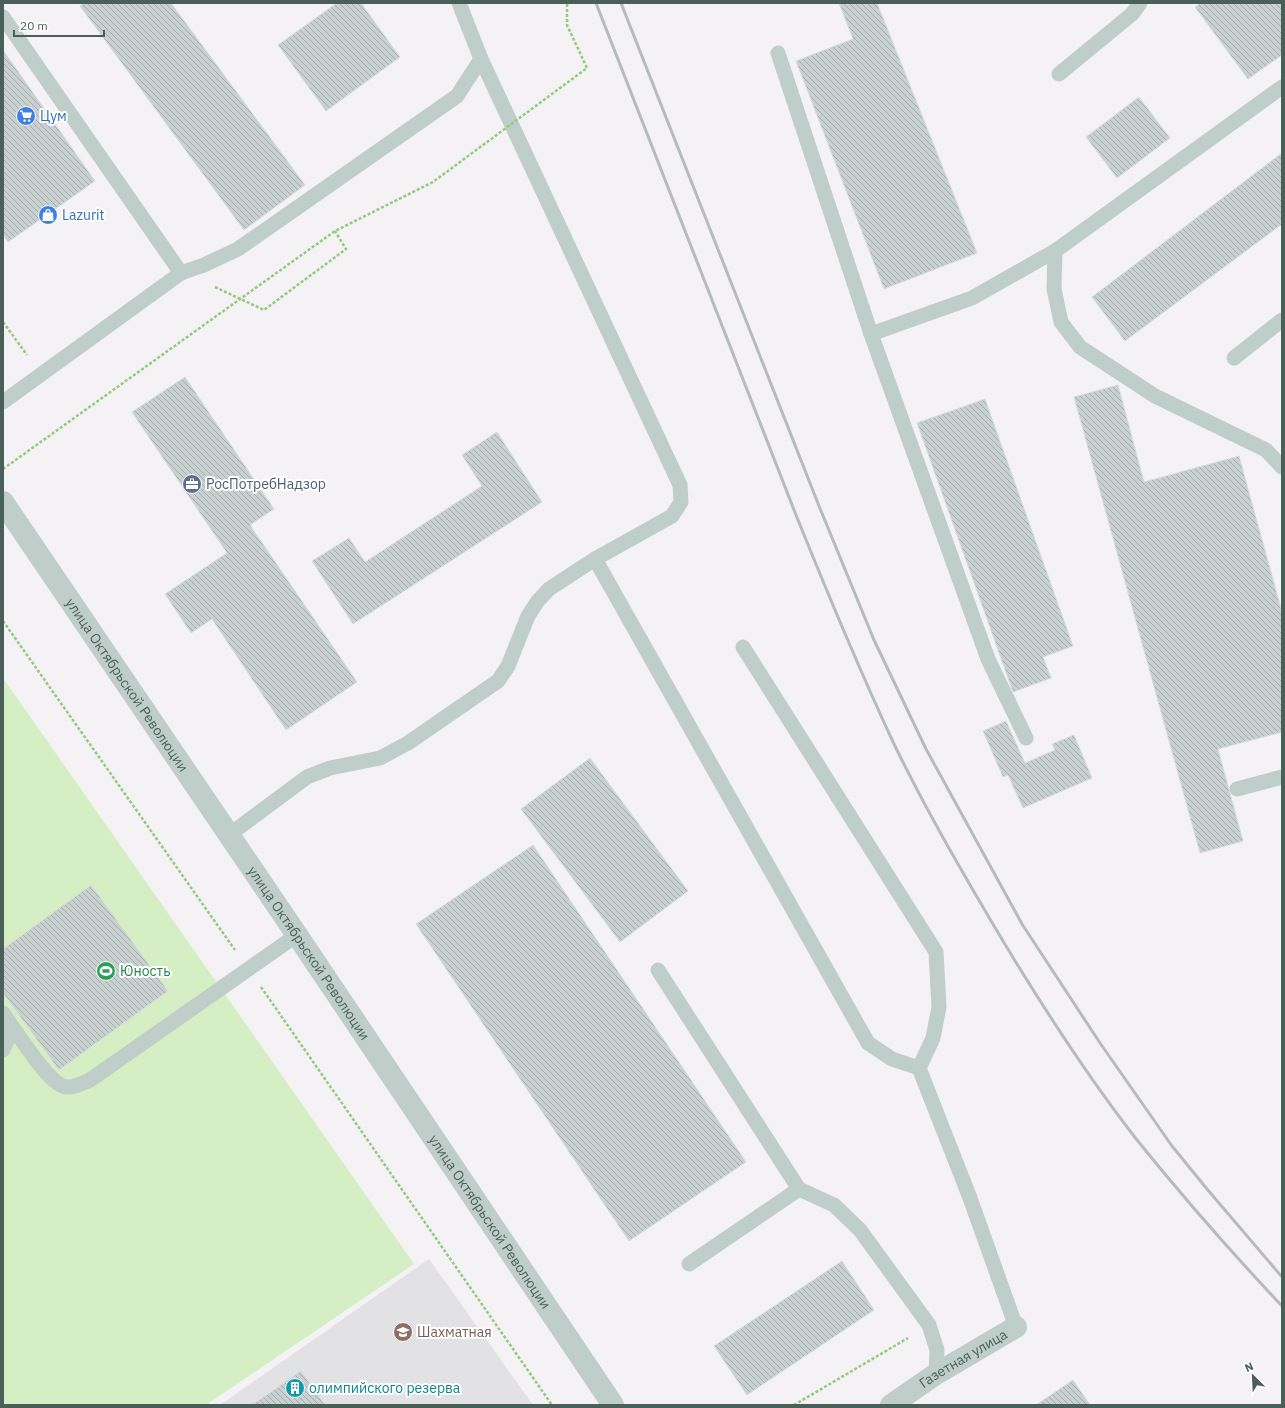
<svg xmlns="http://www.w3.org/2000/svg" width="1285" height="1408" viewBox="0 0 1285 1408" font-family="'IBM Plex Sans',sans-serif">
	<defs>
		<pattern id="building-back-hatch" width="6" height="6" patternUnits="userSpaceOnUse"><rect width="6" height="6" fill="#c9d1d0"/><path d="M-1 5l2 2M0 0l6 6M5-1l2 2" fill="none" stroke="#a5adac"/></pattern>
	</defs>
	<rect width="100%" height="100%" fill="#f4f2f4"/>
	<!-- education -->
	<path fill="#e2e1e3" d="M 429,1259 L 533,1405 L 220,1405 Z"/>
	<!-- grass -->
	<path fill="#d5eec4" d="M 3,678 L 414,1264 L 206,1405 L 3,1405 Z"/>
	<!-- building -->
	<g fill="url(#building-back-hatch)" stroke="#d7dddd">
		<path d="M 84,3 L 171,3 L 305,185 L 244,230 L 80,6 Z"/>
		<path d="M 337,3 L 361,3 L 400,57 L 326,111 L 278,45 Z"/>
		<path d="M 839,3 L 877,3 L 977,253 L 884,289 L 796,61 L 853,39 Z"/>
		<path d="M 1201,3 L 1282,3 L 1282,55 L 1248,79 L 1195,7 Z"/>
		<path d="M 3,50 L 95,181 L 8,242 L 3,235 Z"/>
		<path d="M 1139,97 L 1170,138 L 1117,178 L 1086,137 Z"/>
		<path d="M 1282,153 L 1282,224 L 1125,341 L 1092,297 Z"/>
		<path d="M 185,377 L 274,509 L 250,525 L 357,682 L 286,730 L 212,619 L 191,633 L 165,594 L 227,553 L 132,412 Z"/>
		<path d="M 1118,385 L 1144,482 L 1239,456 L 1282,612 L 1282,732 L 1218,749 L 1243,841 L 1200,853 L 1074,397 Z"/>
		<path d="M 985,399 L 1073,646 L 1043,657 L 1051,678 L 1013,692 L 917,423 Z"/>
		<path d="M 497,432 L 542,502 L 353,624 L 312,561 L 349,538 L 365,562 L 482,486 L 462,455 Z"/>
		<path d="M 1006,721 L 1025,763 L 1055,750 L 1052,744 L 1074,735 L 1092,778 L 1023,808 L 1008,775 L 1003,777 L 983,731 Z"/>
		<path d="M 590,758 L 688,891 L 620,942 L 521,809 Z"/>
		<path d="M 533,845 L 746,1162 L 629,1241 L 416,924 Z"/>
		<path d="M 91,885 L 168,991 L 59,1070 L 3,993 L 3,949 Z"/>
		<path d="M 842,1261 L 874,1310 L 747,1395 L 714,1346 Z"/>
		<path d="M 301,1371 L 325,1405 L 252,1405 Z"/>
		<path d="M 1073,1380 L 1090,1405 L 1036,1405 Z"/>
	</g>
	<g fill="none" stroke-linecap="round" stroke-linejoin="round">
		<!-- path -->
		<g stroke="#93cb7e" stroke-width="2.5" stroke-dasharray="3 2" stroke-linecap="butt">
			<path d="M 215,287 L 264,310 L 346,249 L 335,231"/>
			<path d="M 3,322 L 27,355"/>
			<path d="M 3,621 L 235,950"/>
			<path d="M 261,987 L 552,1405"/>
			<path d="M 794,1405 L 908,1338"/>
		</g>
		<!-- service -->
		<g stroke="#bfcec9" stroke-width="15">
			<path d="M 3,17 L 181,273"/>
			<path d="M 778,53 L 871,334 L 988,659 L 1026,738"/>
			<path d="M 1059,74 L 1132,14 L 1140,3"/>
			<path d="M 1055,251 L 1054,289 L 1061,322 L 1080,347 L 1155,396 L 1266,450 L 1282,467"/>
			<path d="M 871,334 L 972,298 L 1055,251 L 1282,87"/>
			<path d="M 1234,358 L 1282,320"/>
			<path d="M 3,402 L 181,273 L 204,265 L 238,249 L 457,96 L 481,59"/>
			<path d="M 595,559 L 868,1043 L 892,1059 L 919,1068 L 970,1198 L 1016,1327"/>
			<path d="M 743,647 L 936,952 L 939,1007 L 933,1038 L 919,1068"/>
			<path d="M 1237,789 L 1282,777"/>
			<path d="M 229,835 L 307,777 L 330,768 L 380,758 L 408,743 L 498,681 L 508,666 L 528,616 L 537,602 L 549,589 L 595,559 L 672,516 L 681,502 L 680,485 L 481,59 L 459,3"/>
			<path d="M 658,970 L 799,1189 L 834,1205 L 860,1230 L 929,1325 L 937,1350 L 936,1374"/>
			<path d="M 3,1013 L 13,1028"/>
			<path d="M 3,1050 L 13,1028 C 24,1042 49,1084 66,1087 C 74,1088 83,1083 90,1080 L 297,935"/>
			<path d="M 689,1264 L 799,1189"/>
		</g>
		<!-- minor -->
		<path stroke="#bfcec9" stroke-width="22" id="s1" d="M 891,1405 L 936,1374 L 1016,1327"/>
		<!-- tertiary -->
		<path stroke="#bfcec9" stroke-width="22" id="s2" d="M 3,502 L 297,935 L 613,1405"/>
		<!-- rail -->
		<g stroke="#b5bcbb" stroke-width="3">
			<path d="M 596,3 L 796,515 C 827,592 859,669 894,744 C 927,812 965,877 1003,941 C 1044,1009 1088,1077 1137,1140 C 1183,1197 1232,1253 1282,1306"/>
			<path d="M 621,3 L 819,506 L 874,640 L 926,749 L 1022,924 L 1100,1043 L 1172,1146 L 1207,1189 L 1282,1277"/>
		</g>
		<!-- path-bridge -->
		<path stroke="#93cb7e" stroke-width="2.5" stroke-dasharray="3 2" stroke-linecap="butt" d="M 3,469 L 335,231 L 433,182 L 587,68 L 567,25 L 567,3"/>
	</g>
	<!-- icons -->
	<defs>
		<g id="supermarket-disc" transform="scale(1)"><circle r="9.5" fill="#3f7fe0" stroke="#fff"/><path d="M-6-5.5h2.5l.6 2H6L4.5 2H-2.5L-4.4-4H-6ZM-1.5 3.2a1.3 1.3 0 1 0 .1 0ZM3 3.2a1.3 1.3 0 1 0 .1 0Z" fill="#fff"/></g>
		<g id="shop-disc" transform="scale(1)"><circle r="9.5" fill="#3f7fe0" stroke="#fff"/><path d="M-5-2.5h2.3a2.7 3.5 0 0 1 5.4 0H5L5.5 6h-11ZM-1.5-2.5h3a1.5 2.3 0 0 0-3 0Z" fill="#fff"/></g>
		<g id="office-disc" transform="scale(1)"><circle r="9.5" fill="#5c6f8a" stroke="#fff"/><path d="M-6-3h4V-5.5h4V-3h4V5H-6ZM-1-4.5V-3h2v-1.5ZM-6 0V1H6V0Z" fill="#fff"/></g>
		<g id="stadium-disc" transform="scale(1)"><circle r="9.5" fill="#2e9e5b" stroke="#fff"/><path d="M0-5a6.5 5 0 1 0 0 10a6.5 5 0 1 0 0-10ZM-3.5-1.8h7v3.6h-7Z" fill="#fff"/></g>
		<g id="school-disc" transform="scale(1)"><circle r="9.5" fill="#8d6e63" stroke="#fff"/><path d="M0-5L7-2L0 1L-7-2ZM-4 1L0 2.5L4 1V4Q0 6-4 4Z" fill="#fff"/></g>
		<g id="building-disc" transform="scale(1)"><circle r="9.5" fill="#0f9aa8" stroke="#fff"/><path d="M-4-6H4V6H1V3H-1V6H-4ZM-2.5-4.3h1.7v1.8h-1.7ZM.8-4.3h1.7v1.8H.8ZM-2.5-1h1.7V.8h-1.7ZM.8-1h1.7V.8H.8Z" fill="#fff"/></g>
	</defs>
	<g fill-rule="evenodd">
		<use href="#supermarket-disc" x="26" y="116"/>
		<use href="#shop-disc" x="48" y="215"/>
		<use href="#office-disc" x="192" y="484"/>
		<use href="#stadium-disc" x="106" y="971"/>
		<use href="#school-disc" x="403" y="1332"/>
		<use href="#building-disc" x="295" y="1388"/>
	</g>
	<g text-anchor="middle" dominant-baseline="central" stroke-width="4" stroke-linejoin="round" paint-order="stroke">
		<!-- shop labels -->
		<g font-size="14" fill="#366cbe" stroke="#fff" text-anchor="start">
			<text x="40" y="116">Цум</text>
			<text x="62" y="215">Lazurit</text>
		</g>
		<!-- service labels -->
		<g font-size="14" fill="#4e5e75" stroke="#fff" text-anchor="start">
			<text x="206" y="484">РосПотребНадзор</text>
		</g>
		<!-- street labels -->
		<g font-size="14" fill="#4b5f59" stroke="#fff">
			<text stroke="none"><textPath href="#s2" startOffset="221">улица Октябрьской Революции</textPath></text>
			<text stroke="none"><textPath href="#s2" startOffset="545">улица Октябрьской Революции</textPath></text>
			<text stroke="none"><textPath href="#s2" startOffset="869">улица Октябрьской Революции</textPath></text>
			<text stroke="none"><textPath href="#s1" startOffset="86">Газетная улица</textPath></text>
		</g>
		<!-- leisure labels -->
		<g font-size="14" fill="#27864d" stroke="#fff" text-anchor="start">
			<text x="120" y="971">Юность</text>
		</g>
		<!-- education labels -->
		<g font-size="14" fill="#785e54" stroke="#fff" text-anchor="start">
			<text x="417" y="1332">Шахматная</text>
		</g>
		<!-- culture labels -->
		<g font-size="14" fill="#0d838f" stroke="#fff" text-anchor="start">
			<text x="309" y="1388">олимпийского резерва</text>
		</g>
	</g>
	<!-- border -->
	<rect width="1285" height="1408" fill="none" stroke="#4b5f59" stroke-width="8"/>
	<!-- north arrow -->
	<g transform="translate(1253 1376) rotate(336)" stroke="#ffffff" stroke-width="3" paint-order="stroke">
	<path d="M0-3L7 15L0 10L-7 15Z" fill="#4b5f59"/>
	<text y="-6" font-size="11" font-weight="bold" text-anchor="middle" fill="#4b5f59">N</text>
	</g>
	<!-- scale -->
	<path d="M14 30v6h90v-6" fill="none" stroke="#4b5f59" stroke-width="2"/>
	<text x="20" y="30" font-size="12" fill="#4b5f59" stroke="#ffffff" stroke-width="3" paint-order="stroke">20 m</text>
</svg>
